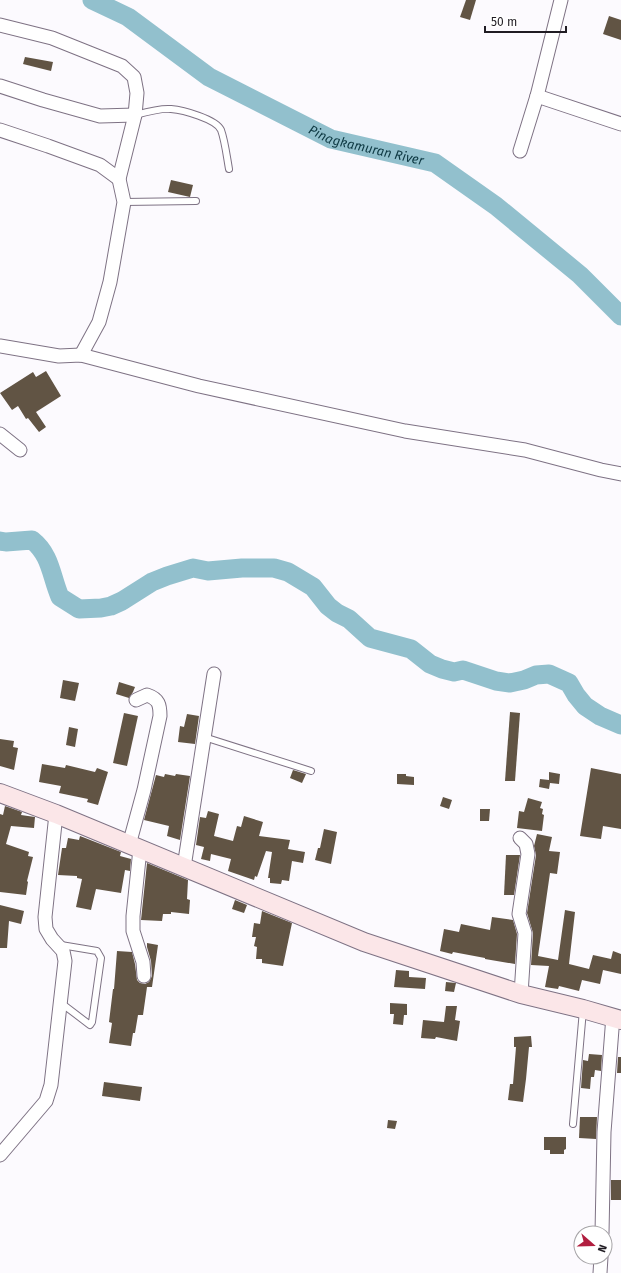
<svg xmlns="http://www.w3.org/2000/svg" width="621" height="1273" viewBox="0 0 621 1273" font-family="'Fira Sans',sans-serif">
	<rect width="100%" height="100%" fill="#fcfafe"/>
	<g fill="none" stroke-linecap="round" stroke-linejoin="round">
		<!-- river -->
		<g stroke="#92c0cd" stroke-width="19">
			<path id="s1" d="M 92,0 L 128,17 L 209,77 L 331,139 L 435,163 L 496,206 L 580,275 L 621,316"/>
			<path d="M 0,541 L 6,542 L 32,540 C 51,555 51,576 60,597 L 79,609 L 101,608 L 111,606 L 122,601 L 152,582 L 167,576 L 193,568 L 208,571 L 242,568 L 274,568 L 288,572 L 313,587 L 328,606 L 337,613 L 349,619 L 370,638 L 411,649 L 430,664 L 442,669 L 454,672 L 463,670 L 496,681 L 510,683 L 524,680 L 536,675 L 549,674 L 569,683 L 576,695 L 585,706 L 600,716 L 621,725"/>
		</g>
	</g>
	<!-- building -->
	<g fill="#615444">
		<path d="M 466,0 L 476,0 L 470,20 L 460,17 Z"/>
		<path d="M 609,16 L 621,20 L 621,40 L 603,34 Z"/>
		<path d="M 25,57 L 53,62 L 51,71 L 23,64 Z"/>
		<path d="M 171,180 L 193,185 L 190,197 L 168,192 Z"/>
		<path d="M 46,371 L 61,396 L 36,412 L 46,427 L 39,432 L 28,418 L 26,419 L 18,406 L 12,410 L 0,393 L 33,372 L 36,377 Z"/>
		<path d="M 63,680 L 79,683 L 75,701 L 60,698 Z"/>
		<path d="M 119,682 L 135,687 L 133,692 L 129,698 L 116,694 Z"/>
		<path d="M 510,712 L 520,713 L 515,781 L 505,781 Z"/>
		<path d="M 124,713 L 138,716 L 127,766 L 113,763 Z"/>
		<path d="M 187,714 L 199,716 L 195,744 L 178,742 L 180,726 L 184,727 Z"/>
		<path d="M 69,727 L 78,729 L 75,747 L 66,745 Z"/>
		<path d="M 0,739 L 14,741 L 13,747 L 18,748 L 14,770 L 0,766 Z"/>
		<path d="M 42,764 L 65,768 L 66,765 L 95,772 L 97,768 L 108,772 L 98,805 L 87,802 L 88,799 L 59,793 L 61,786 L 39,782 Z"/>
		<path d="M 591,768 L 621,774 L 621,829 L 603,826 L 601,839 L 580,836 Z"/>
		<path d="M 293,770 L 306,774 L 302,783 L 290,778 Z"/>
		<path d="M 549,772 L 560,774 L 559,784 L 550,783 L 549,789 L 539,787 L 540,779 L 549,780 Z"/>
		<path d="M 165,774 L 175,776 L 176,774 L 190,776 L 180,840 L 167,836 L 169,826 L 144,820 L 156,775 L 164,777 Z"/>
		<path d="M 397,774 L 406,774 L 406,776 L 414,777 L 414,785 L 397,784 Z"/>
		<path d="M 443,797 L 452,800 L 449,809 L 440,806 Z"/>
		<path d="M 528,798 L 542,802 L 540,808 L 543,809 L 542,814 L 544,815 L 542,831 L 517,828 L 519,811 L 524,812 Z"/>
		<path d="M 5,806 L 22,812 L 21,815 L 35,817 L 34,828 L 11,826 L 6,844 L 29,852 L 28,856 L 33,857 L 27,881 L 28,882 L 26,895 L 0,892 L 0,814 L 3,815 Z"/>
		<path d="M 480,809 L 490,809 L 489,821 L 480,821 Z"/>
		<path d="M 208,811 L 219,814 L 214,836 L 233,841 L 237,826 L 241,827 L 244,816 L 263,822 L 259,836 L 290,840 L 288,849 L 305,852 L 303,863 L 292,861 L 289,881 L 282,880 L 281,884 L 270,883 L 270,878 L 268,878 L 272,852 L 266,851 L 257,877 L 255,876 L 254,880 L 228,871 L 231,859 L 211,854 L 210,861 L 201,859 L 204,847 L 196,845 L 200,817 L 206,818 Z"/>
		<path d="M 324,829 L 337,832 L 331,864 L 315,860 L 318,848 L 320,848 Z"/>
		<path d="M 537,834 L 552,837 L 549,851 L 560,852 L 557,874 L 550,873 L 538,956 L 558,960 L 565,910 L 575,912 L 569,964 L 589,969 L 593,955 L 611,959 L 613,951 L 621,954 L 621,974 L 603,970 L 600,984 L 582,980 L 579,991 L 559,986 L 558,989 L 545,987 L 549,966 L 531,965 L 533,933 L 527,913 L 536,855 L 534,846 Z"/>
		<path d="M 80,836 L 121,852 L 120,856 L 131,859 L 130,871 L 125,870 L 121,893 L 96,889 L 91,910 L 76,907 L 82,879 L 77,878 L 77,876 L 58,875 L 62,848 L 66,848 L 68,838 L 79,840 Z"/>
		<path d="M 506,855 L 520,855 L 514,895 L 504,895 Z"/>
		<path d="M 147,863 L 188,880 L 187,899 L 190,900 L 189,914 L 171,912 L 171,914 L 163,914 L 162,921 L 141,920 Z"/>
		<path d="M 235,900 L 247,905 L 244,913 L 232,909 Z"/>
		<path d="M 0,905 L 24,911 L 21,924 L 9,921 L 7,948 L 0,948 Z"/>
		<path d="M 262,911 L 292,923 L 283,966 L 262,963 L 262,959 L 256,959 L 257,947 L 254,946 L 256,937 L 252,937 L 254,923 L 260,924 Z"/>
		<path d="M 492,917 L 513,920 L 517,934 L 515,964 L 485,959 L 485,958 L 453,952 L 452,954 L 440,951 L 444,929 L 459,932 L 461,924 L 490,930 Z"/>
		<path d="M 147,943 L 158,945 L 152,987 L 147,987 L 143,1015 L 138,1015 L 135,1033 L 133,1033 L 131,1046 L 109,1043 L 112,1023 L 109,1022 L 113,989 L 114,989 L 117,951 L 132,952 L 135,964 L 137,980 L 140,983 L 145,984 L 149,982 L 152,976 L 151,961 L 147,947 Z"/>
		<path d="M 396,970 L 409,971 L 409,977 L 426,978 L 425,989 L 394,987 Z"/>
		<path d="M 446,982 L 456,983 L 454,992 L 445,991 Z"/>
		<path d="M 390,1003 L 407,1004 L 407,1015 L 404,1015 L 403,1025 L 393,1024 L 394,1014 L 390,1014 Z"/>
		<path d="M 446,1006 L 457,1006 L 455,1020 L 460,1021 L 457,1041 L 436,1037 L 435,1039 L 421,1038 L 423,1020 L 444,1022 Z"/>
		<path d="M 531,1036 L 532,1047 L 529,1047 L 526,1079 L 523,1102 L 508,1100 L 510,1084 L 513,1084 L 516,1047 L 514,1047 L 514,1037 Z"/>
		<path d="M 589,1054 L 602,1055 L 601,1071 L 595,1070 L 594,1077 L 591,1077 L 590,1089 L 581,1088 L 583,1060 L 588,1061 Z"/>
		<path d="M 618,1057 L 621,1057 L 621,1073 L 617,1073 Z"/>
		<path d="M 104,1082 L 142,1087 L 140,1101 L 102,1096 Z"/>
		<path d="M 580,1117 L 597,1117 L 596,1139 L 579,1138 Z"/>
		<path d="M 388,1120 L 397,1121 L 395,1129 L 387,1128 Z"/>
		<path d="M 544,1137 L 566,1137 L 566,1149 L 564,1150 L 564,1154 L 550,1154 L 550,1150 L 544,1150 Z"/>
		<rect x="611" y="1180" width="10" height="20"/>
	</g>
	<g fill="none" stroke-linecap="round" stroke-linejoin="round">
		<!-- lane casing -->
		<g stroke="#7e7284" stroke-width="8">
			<g id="lane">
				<path d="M 135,115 C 146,112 160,108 171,109 C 183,110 216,119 221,130 C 225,141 227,158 229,169"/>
				<path d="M 124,202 L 196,201"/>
				<path d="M 204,737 L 311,771"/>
				<path d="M 61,1003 L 90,1025 L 92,1022 L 101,958 L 97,951 L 61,945"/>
				<path d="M 573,1124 L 583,1010"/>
			</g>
		</g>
		<!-- street casing -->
		<g stroke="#7e7284" stroke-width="15">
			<g id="street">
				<path d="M 0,25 L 52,38 L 122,66 L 134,77 L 137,93 L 135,115 L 119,179 L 124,202 L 110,282 L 99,322 L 81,355"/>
				<path d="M 0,86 L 43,100 L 100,116 L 135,115"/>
				<path d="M 537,96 L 621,124"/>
				<path d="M 0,130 L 48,146 L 100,165 L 119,179"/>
				<path d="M 520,151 L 537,96 L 561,0"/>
				<path d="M 0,346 L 59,356 L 81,355 L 199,386 L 405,431 L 525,450 L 601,470 L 621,474"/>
				<path d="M 0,434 L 20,450"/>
				<path d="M 520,838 L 526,844 L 528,854 L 519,914 L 525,933 L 521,994"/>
				<path d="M 129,845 L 144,790 L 160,716 C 160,705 159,699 147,695 L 136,700"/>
				<path d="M 140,849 L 133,916 L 133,931 L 143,962 L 144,976"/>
				<path d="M 184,867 L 214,674"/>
				<path d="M 0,1155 L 46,1101 L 51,1085 L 65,961 L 63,951 L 52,939 L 46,929 L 45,917 L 56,814"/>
				<path d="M 602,1233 L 604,1132 L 613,1016"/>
				<path d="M 600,1273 L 601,1257"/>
			</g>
		</g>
		<!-- secondary casing -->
		<g stroke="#7e7284" stroke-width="20">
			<path id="secondary" d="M 0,793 L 56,814 L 364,942 L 521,994 L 583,1009 L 621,1020"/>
		</g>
		<!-- lane -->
		<use href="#lane" stroke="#fff" stroke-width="6"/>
		<!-- street -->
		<use href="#street" stroke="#fff" stroke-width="13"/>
		<!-- secondary -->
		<use href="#secondary" stroke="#fbe6e8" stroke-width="18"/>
	</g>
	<g text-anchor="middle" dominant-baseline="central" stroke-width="4" stroke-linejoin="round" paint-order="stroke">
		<!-- water labels -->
		<g font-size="13" font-style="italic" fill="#0d3842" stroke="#fff">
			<text stroke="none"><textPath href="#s1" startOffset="313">Pinagkamuran River</textPath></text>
		</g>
	</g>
	<!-- north arrow -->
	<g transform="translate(593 1245) rotate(110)"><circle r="19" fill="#ffffff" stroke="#a6a4a7"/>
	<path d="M0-3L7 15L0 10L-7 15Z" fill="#b11e3f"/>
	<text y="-6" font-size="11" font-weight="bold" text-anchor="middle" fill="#201c23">N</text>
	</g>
	<!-- scale -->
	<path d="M485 26v6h81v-6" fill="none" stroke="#201c23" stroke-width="2"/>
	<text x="491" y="26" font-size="12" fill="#201c23" stroke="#ffffff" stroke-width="3" paint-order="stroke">50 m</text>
</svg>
